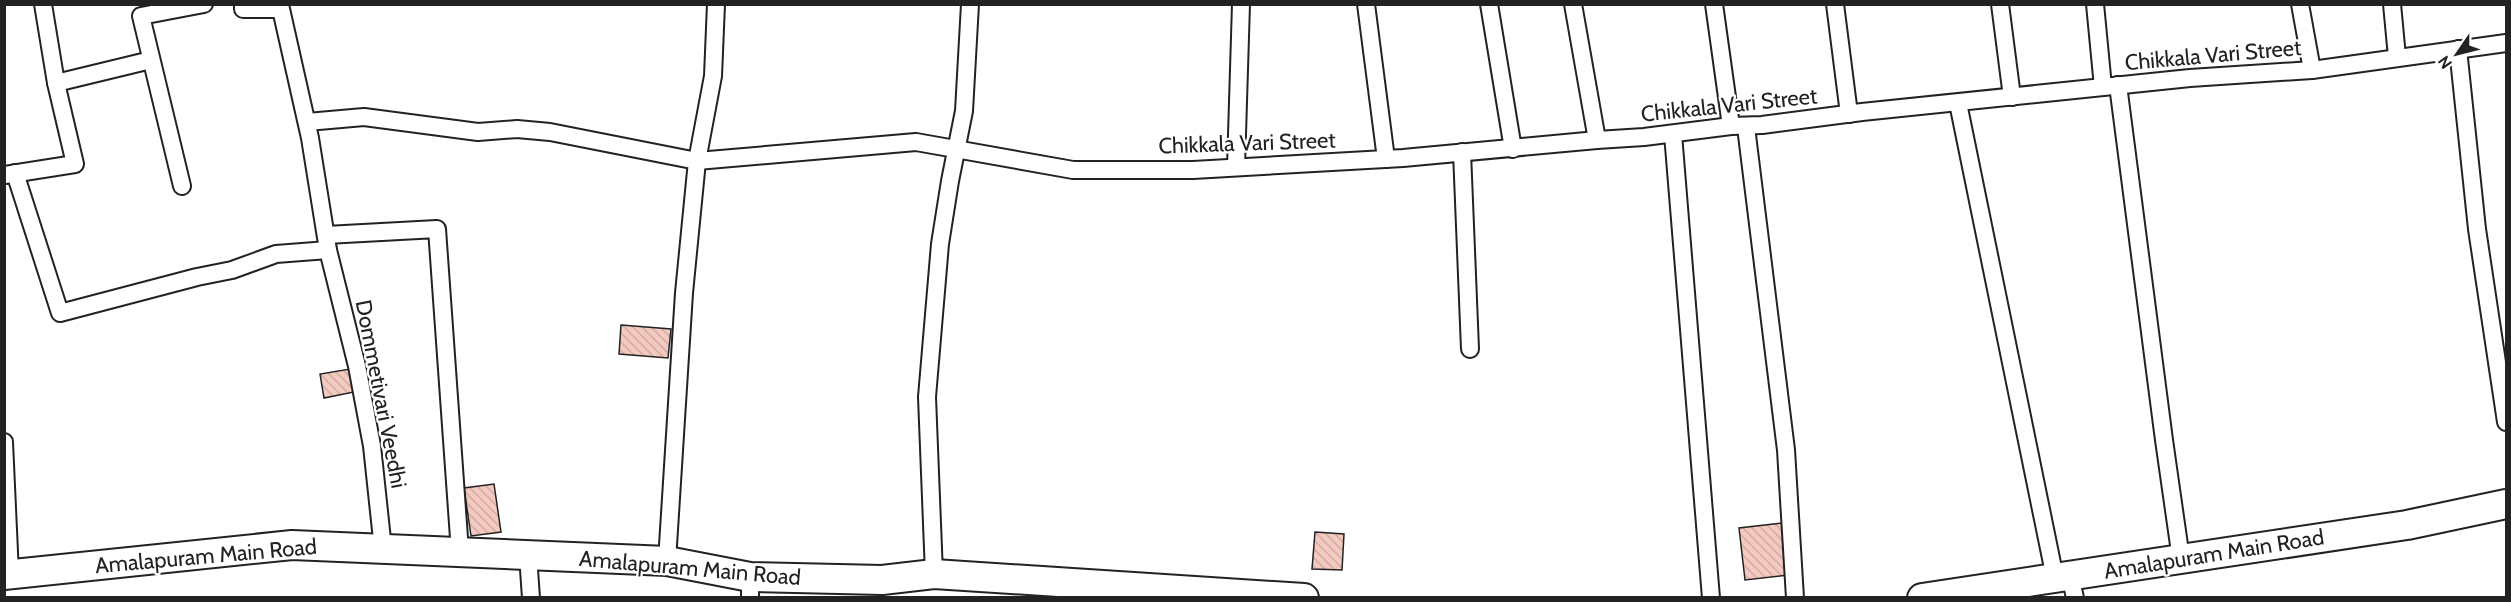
<svg xmlns="http://www.w3.org/2000/svg" width="2511" height="602" viewBox="0 0 2511 602" font-family="Cabin,sans-serif">
	<defs>
		<pattern id="building-back-hatch" width="6" height="6" patternUnits="userSpaceOnUse" patternTransform="scale(1.5)"><rect width="6" height="6" fill="#f3c9c0"/><path d="M-1 5l2 2M0 0l6 6M5-1l2 2" fill="none" stroke="#d0aca5"/></pattern>
	</defs>
	<rect width="100%" height="100%" fill="#fff"/>
	<!-- building -->
	<g fill="url(#building-back-hatch)" stroke="#222" stroke-width="1.5">
		<path d="M 621,325 L 671,329 L 668,358 L 619,354 Z"/>
		<path d="M 350,369 L 354,392 L 324,398 L 320,374 Z"/>
		<path d="M 494,484 L 501,532 L 471,536 L 464,488 Z"/>
		<path d="M 1782,523 L 1788,575 L 1745,580 L 1739,528 Z"/>
		<path d="M 1315,532 L 1344,534 L 1342,570 L 1312,569 Z"/>
	</g>
	<g fill="none" stroke-linecap="round" stroke-linejoin="round">
		<!-- street casing -->
		<g stroke="#222" stroke-width="20">
			<g id="street">
				<path d="M 243,4 L 243,9 L 281,9 L 310,138 L 328,250 L 357,366 L 372,446 L 383,549"/>
				<path d="M 1366,4 L 1386,159"/>
				<path d="M 1489,4 L 1513,149"/>
				<path d="M 1573,4 L 1597,140"/>
				<path d="M 1714,4 L 1731,126"/>
				<path d="M 1835,4 L 1849,114"/>
				<path d="M 2000,4 L 2012,97"/>
				<path d="M 2095,4 L 2103,87"/>
				<path d="M 2300,4 L 2312,70"/>
				<path d="M 2392,4 L 2397,57"/>
				<path d="M 2458,49 L 2477,229 L 2506,422"/>
				<path d="M 56,83 L 151,60"/>
				<path d="M 2118,85 L 2164,440 L 2181,559"/>
				<path d="M 1958,103 L 2055,578"/>
				<path d="M 307,122 L 364,117 L 478,132 L 517,129 L 550,132 L 697,161 L 916,142 L 1073,170 L 1193,170 L 1403,158 L 1597,140 L 1644,137 L 1731,126 L 1762,125 L 1862,112 L 2190,78 L 2312,70 L 2506,43"/>
				<path d="M 1746,127 L 1786,450 L 1795,598"/>
				<path d="M 1673,134 L 1711,598"/>
				<path d="M 1462,152 L 1470,349"/>
				<path d="M 1236,167 L 1241,4"/>
				<path d="M 15,173 L 60,313 L 197,277 L 232,270 L 276,254 L 328,250"/>
				<path d="M 5,175 L 75,164 L 56,83 L 43,4"/>
				<path d="M 182,186 L 141,16 L 204,4"/>
				<path d="M 326,235 L 437,229 L 460,552"/>
				<path d="M 4,442 L 10,574"/>
				<path d="M 528,555 L 531,598"/>
				<path d="M 667,561 L 684,293 L 697,161 L 713,76 L 716,4"/>
				<path d="M 934,574 L 927,397 L 940,244 L 950,181 L 964,111 L 970,4"/>
				<path d="M 2070,575 L 2075,598"/>
				<path d="M 750,577 L 750,598"/>
			</g>
		</g>
		<!-- highway casing -->
		<g stroke="#222" stroke-width="32">
			<g id="highway">
				<path d="M 4,575 L 292,545 L 667,561 L 750,577 L 882,580 L 934,574 L 1304,598"/>
				<path d="M 1922,598 L 2407,525 L 2506,504"/>
			</g>
		</g>
		<!-- street -->
		<use href="#street" stroke="#fff" stroke-width="16"/>
		<!-- highway -->
		<use href="#highway" stroke="#fff" stroke-width="28"/>
	</g>
	<g text-anchor="middle" dominant-baseline="central" stroke-width="4.5" stroke-linejoin="round" paint-order="stroke">
		<!-- street labels -->
		<g font-size="22" fill="#222" stroke="#fff">
			<text transform="translate(2213 55) rotate(-5)">Chikkala Vari Street</text>
			<text transform="translate(1729 105) rotate(-6)">Chikkala Vari Street</text>
			<text transform="translate(1247 143) rotate(-2)">Chikkala Vari Street</text>
			<text transform="translate(381 394) rotate(79)">Dommetivari Veedhi</text>
			<text transform="translate(2214 554) rotate(-9)">Amalapuram Main Road</text>
			<text transform="translate(206 556) rotate(-5)">Amalapuram Main Road</text>
			<text transform="translate(690 568) rotate(5)">Amalapuram Main Road</text>
		</g>
	</g>
	<!-- border -->
	<rect width="2511" height="602" fill="none" stroke="#222222" stroke-width="12"/>
	<!-- north arrow -->
	<g transform="translate(2457 54) rotate(235)" stroke="#ffffff" stroke-width="4.5" paint-order="stroke">
	<path d="M0-4.5L10 22L0 15L-10 22Z" fill="#222222"/>
	<text y="-9" font-size="16" font-weight="bold" text-anchor="middle" fill="#222222">N</text>
	</g>
</svg>
